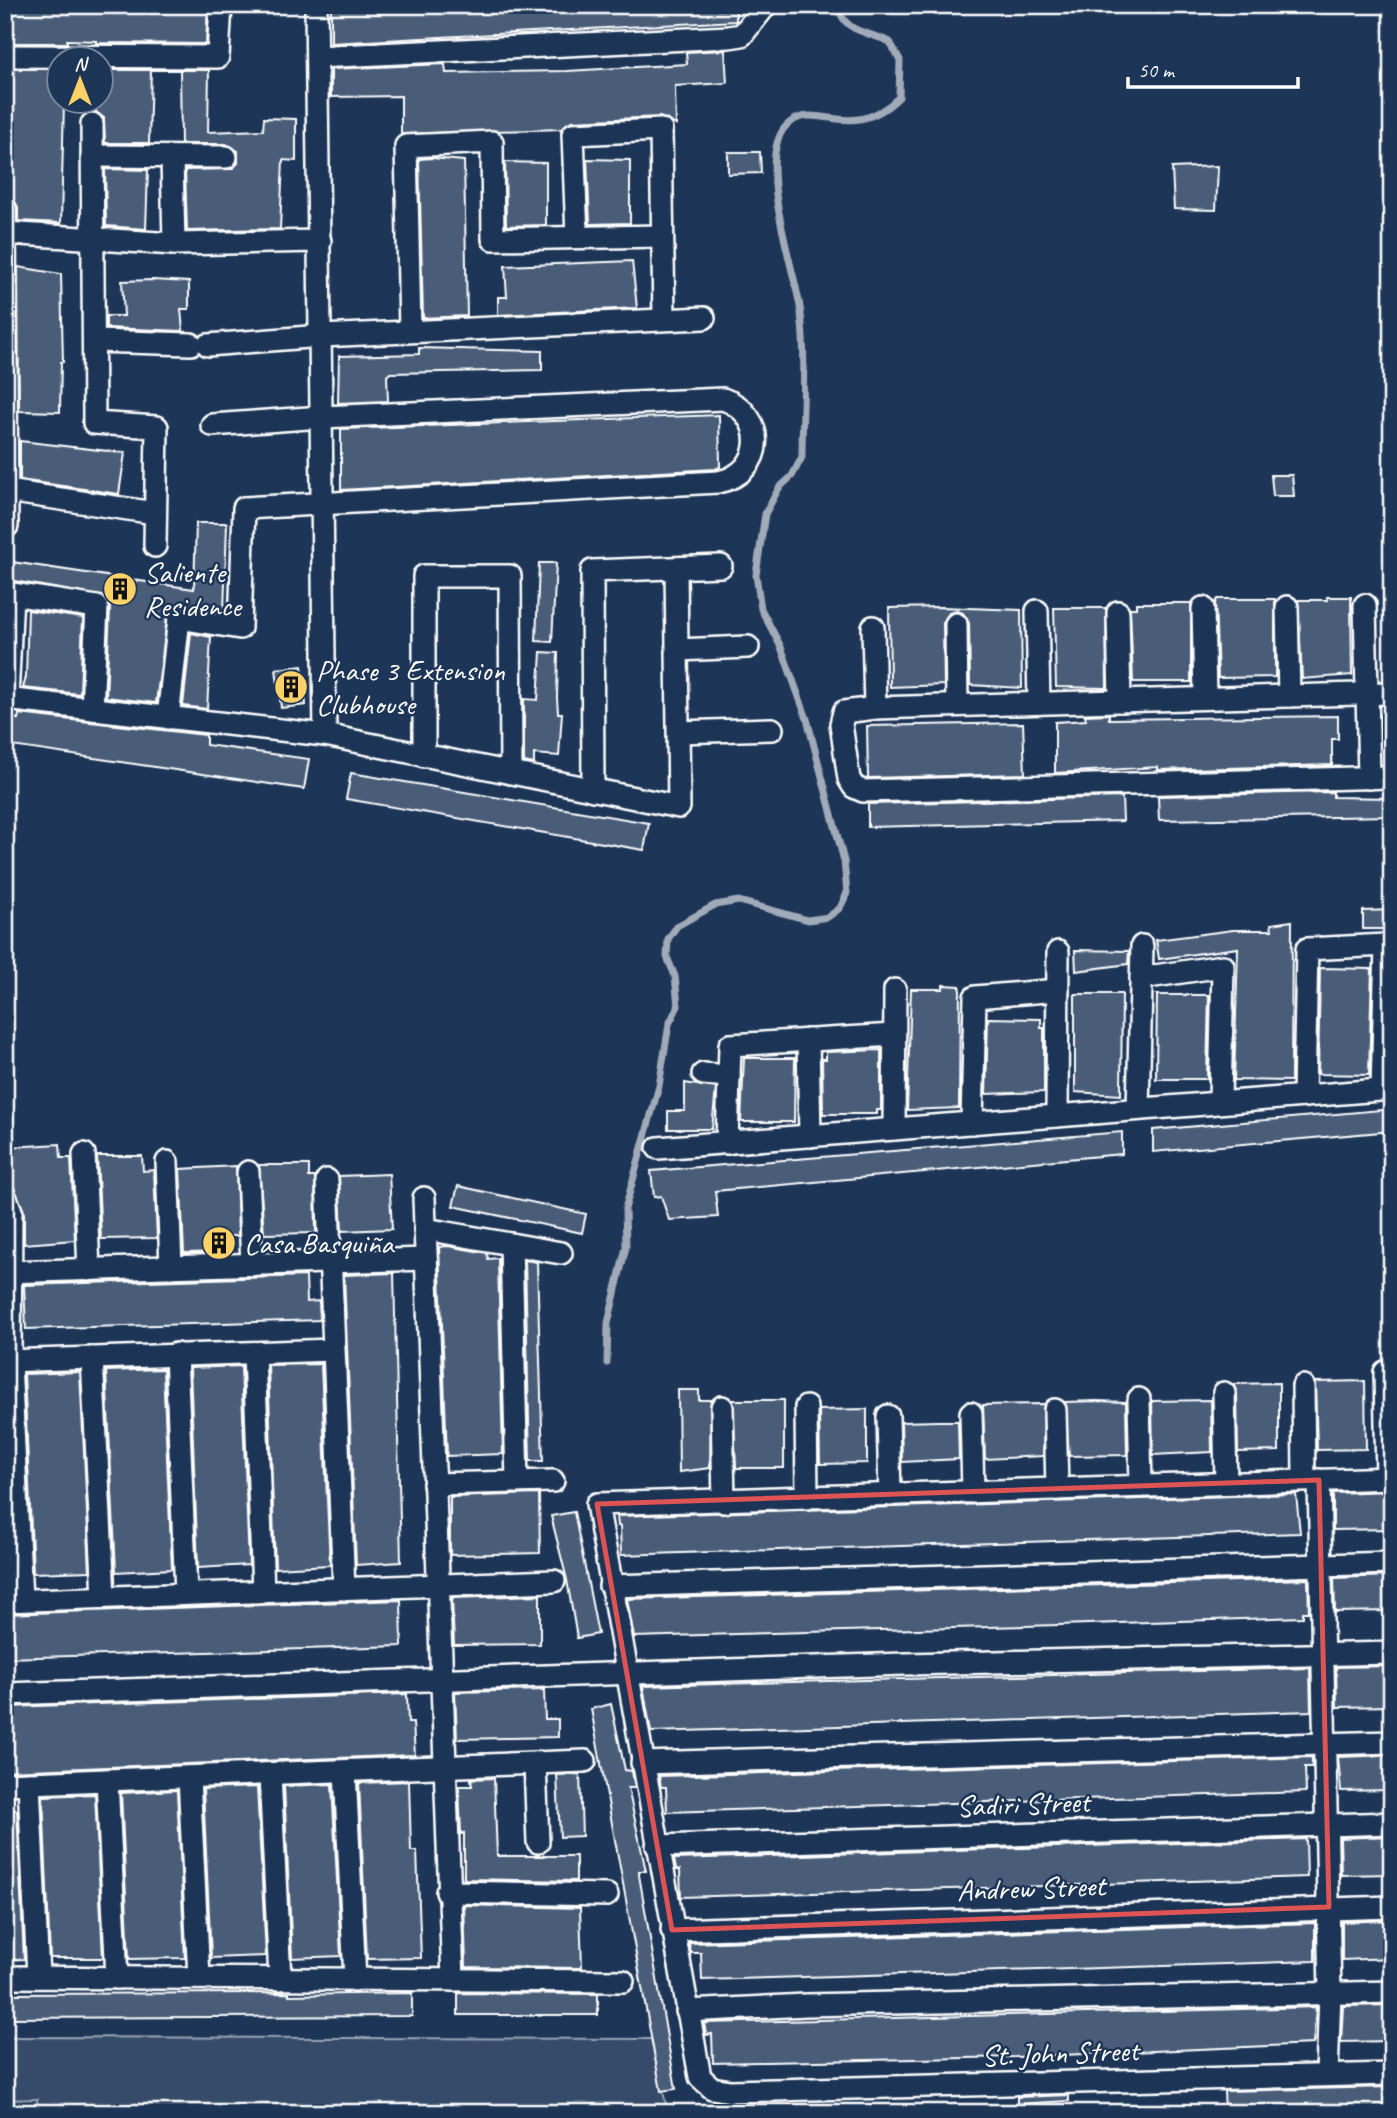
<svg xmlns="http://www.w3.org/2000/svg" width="1397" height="2118" viewBox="0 0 1397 2118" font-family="Caveat,sans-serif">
	<rect width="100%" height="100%" fill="#1d3557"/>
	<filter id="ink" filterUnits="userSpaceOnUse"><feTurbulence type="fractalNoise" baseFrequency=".0143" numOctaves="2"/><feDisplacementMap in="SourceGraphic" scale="14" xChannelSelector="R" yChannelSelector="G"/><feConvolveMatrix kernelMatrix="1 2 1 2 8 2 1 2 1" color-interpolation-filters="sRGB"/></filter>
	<g filter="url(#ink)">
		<!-- green -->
		<path fill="#364b69" stroke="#9aa5b4" stroke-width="2" d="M 5,2037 L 651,2039 L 668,2113 L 38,2113 L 37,2099 L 5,2100 Z"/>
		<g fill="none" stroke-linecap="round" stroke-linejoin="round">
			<!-- stream -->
			<path stroke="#a0aab8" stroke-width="7" d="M 607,1363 L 608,1323 L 626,1247 L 625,1209 L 659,1086 L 669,1024 L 678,1006 L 675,976 L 667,957 L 668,939 L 677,926 L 715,905 L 739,901 L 808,920 L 828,917 L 840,908 L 847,893 L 844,861 L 807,719 L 781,647 L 761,609 L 756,575 L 765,514 L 779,488 L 792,476 L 802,457 C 802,412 807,350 800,307 C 794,267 754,157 787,125 C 815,98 851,145 899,97 L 900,60 L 890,42 C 866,30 846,35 837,5"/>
		</g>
		<!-- building -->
		<g fill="#4a5d79" stroke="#fff" stroke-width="2">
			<path d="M 5,5 L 208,5 L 206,44 L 96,43 L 96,41 L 67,40 L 67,43 L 5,43 Z"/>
			<path d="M 331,5 L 718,5 L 718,10 L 736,9 L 736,21 L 331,43 Z"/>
			<path d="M 725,50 L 727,83 L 675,86 L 676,125 L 660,117 L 572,121 L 561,129 L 401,134 L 401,96 L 331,97 L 331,69 L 445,64 L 446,73 L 567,71 L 687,64 L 686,52 Z"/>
			<path d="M 5,69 L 60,69 L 60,102 L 64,102 L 61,223 L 18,221 L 18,207 L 12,197 L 12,141 L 5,141 Z"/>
			<path d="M 102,70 L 209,70 L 208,132 L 263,130 L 264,118 L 296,119 L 296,161 L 283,160 L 280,229 L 187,231 L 185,170 L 232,169 L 238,163 L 238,151 L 226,144 L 181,144 L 180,70 L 151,70 L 149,143 L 105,143 L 104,118 L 96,112 L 96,102 L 102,102 Z"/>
			<path d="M 728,152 L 760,152 L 761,173 L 728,174 Z"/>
			<path d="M 432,158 L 464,161 L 467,316 L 423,318 L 419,159 Z"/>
			<path d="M 587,159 L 630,160 L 630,223 L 590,224 Z"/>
			<path d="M 505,162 L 546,163 L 546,225 L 506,226 Z"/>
			<path d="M 1218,166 L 1216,210 L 1174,209 L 1172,168 Z"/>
			<path d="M 105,169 L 148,170 L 146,229 L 106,226 Z"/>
			<path d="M 632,261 L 637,308 L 498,315 L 498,297 L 507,297 L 505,266 Z"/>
			<path d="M 18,267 L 61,274 L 63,362 L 61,362 L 60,412 L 19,411 Z"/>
			<path d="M 153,280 L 189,282 L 189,309 L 181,309 L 183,331 L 106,328 L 106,316 L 124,316 L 122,281 Z"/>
			<path d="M 419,348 L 542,351 L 542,370 L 390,373 L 387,376 L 388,401 L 338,403 L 339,356 L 419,354 Z"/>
			<path d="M 719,415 L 720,467 L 715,469 L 341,490 L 341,429 Z"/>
			<path d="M 20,441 L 125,453 L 119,494 L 20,480 Z"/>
			<path d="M 1271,475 L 1292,475 L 1294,496 L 1273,496 Z"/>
			<path d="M 196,523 L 227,523 L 224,612 L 181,605 L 168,611 L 156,703 L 106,697 L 110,608 L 105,597 L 14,581 L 5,583 L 5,561 L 194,589 Z"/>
			<path d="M 539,563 L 556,563 L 552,642 L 536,641 Z"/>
			<path d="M 1327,597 L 1351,597 L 1352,675 L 1302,679 L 1298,600 L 1328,600 Z"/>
			<path d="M 1217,599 L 1275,599 L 1275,677 L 1218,678 L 1215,603 Z"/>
			<path d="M 1136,603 L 1191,603 L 1191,682 L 1133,682 L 1130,608 L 1136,608 Z"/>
			<path d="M 941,607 L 1021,610 L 1022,688 L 970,685 L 969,623 L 963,613 L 957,611 L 949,613 L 943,623 L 944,685 L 890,687 L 889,608 Z"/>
			<path d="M 1054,608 L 1106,608 L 1107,688 L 1056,687 Z"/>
			<path d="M 28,610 L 83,618 L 80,694 L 23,688 L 26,677 Z"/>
			<path d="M 191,633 L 211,637 L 207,709 L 183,706 Z"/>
			<path d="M 541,652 L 558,653 L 557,698 L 558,713 L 562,713 L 559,756 L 534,754 L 534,764 L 524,762 L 524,699 L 538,700 Z"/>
			<path d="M 302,666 L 306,705 L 281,708 L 276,669 Z"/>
			<path d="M 19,714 L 206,735 L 206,745 L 309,759 L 304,789 L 5,745 L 5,717 L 18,719 Z"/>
			<path d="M 1109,714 L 1109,719 L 1338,716 L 1338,739 L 1332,739 L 1332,765 L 1158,770 L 1158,767 L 1055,773 L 1055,722 L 1086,720 L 1085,715 Z"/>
			<path d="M 1023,723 L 1025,774 L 868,778 L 867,726 Z"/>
			<path d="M 351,773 L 649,823 L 644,850 L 346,799 Z"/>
			<path d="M 1333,792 L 1333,797 L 1392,798 L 1392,816 L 1159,820 L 1158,796 Z"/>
			<path d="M 1122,797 L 1123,821 L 868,827 L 868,804 Z"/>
			<path d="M 1392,910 L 1392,929 L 1363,929 L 1363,911 Z"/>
			<path d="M 1292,921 L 1291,1081 L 1234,1080 L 1238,948 L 1159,959 L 1156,940 L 1233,930 L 1272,930 L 1271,924 Z"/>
			<path d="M 1075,950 L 1129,951 L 1128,964 L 1076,971 Z"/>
			<path d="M 1320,968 L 1372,969 L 1369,1075 L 1318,1074 Z"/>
			<path d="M 943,985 L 960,986 L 959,1108 L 907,1110 L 911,989 L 943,989 Z"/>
			<path d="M 1075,994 L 1122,994 L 1121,1095 L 1075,1092 Z"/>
			<path d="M 1157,995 L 1209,995 L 1207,1079 L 1156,1079 Z"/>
			<path d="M 988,1018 L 1041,1019 L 1041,1028 L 1044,1028 L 1044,1092 L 986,1094 Z"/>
			<path d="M 881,1050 L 881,1110 L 877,1110 L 877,1114 L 823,1114 L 822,1059 L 826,1059 L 826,1052 Z"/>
			<path d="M 744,1058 L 795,1058 L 794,1122 L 741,1122 Z"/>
			<path d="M 685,1083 L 716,1088 L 712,1129 L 668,1129 L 668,1111 L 685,1111 Z"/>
			<path d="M 1392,1109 L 1392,1131 L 1153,1152 L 1153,1130 Z"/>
			<path d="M 1122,1132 L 1122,1154 L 715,1191 L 718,1217 L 669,1220 L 661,1196 L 654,1197 L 651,1171 Z"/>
			<path d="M 60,1144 L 61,1158 L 71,1158 L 75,1240 L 24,1244 L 24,1211 L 12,1185 L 10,1147 Z"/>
			<path d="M 97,1156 L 142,1156 L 143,1171 L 154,1170 L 157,1238 L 101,1239 Z"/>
			<path d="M 259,1165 L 309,1165 L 309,1177 L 315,1177 L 316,1233 L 264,1234 Z"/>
			<path d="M 236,1166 L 238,1236 L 230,1236 L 231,1252 L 184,1253 L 180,1169 Z"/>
			<path d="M 389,1174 L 392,1229 L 342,1231 L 339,1176 Z"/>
			<path d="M 458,1186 L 586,1214 L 582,1233 L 453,1206 Z"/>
			<path d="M 448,1246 L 487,1253 L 488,1259 L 498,1258 L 503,1454 L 447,1456 L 439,1247 Z"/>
			<path d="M 525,1260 L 537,1262 L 543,1461 L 530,1461 Z"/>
			<path d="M 394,1273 L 401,1562 L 356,1565 L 344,1275 Z"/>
			<path d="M 306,1276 L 307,1302 L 319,1301 L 320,1320 L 26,1329 L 24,1285 Z"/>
			<path d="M 321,1364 L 330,1565 L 275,1568 L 268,1365 Z"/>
			<path d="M 241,1366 L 249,1565 L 198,1568 L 190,1368 Z"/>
			<path d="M 163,1369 L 172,1569 L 116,1572 L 106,1371 Z"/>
			<path d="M 80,1372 L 90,1571 L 33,1573 L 24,1374 Z"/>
			<path d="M 1365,1381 L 1366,1449 L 1317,1450 L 1315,1382 Z"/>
			<path d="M 1279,1383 L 1279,1451 L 1238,1452 L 1237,1393 L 1233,1384 Z"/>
			<path d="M 678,1390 L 699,1390 L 699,1400 L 711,1400 L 710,1468 L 679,1472 Z"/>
			<path d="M 733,1400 L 784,1400 L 784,1468 L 736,1468 Z"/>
			<path d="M 1211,1400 L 1212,1452 L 1153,1455 L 1152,1401 Z"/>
			<path d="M 1096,1401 L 1126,1402 L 1127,1455 L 1069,1456 L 1065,1402 Z"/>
			<path d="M 1044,1404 L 1043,1456 L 985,1459 L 983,1405 Z"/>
			<path d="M 867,1409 L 867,1463 L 820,1464 L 819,1410 Z"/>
			<path d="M 938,1421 L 958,1421 L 959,1459 L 902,1462 L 901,1422 Z"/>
			<path d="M 1392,1491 L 1392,1529 L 1333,1530 L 1333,1493 Z"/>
			<path d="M 539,1494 L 540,1553 L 450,1555 L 450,1497 Z"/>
			<path d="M 1296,1494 L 1300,1533 L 621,1555 L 620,1526 L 618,1526 L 617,1516 Z"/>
			<path d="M 574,1512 L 598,1634 L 577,1638 L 567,1580 L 551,1516 Z"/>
			<path d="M 1392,1576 L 1392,1611 L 1335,1612 L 1334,1578 Z"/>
			<path d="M 1308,1579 L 1309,1612 L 1303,1612 L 1303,1617 L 1058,1625 L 634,1637 L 627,1599 Z"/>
			<path d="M 540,1595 L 540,1644 L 454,1645 L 452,1598 Z"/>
			<path d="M 401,1600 L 402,1646 L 5,1658 L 5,1614 Z"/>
			<path d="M 1392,1666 L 1392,1706 L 1337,1707 L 1336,1667 Z"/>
			<path d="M 1310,1668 L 1311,1711 L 651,1732 L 643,1686 Z"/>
			<path d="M 544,1690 L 545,1719 L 558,1719 L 558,1737 L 457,1739 L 455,1692 Z"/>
			<path d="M 407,1694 L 408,1723 L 413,1723 L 415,1755 L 5,1771 L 5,1707 Z"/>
			<path d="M 611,1704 L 625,1770 L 632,1771 L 635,1788 L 628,1788 L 646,1871 L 639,1871 L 639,1875 L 676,2089 L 661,2091 L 591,1709 Z"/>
			<path d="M 1392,1755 L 1392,1790 L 1341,1791 L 1338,1757 Z"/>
			<path d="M 1312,1757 L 1312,1767 L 1305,1767 L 1306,1792 L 667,1812 L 666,1787 L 661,1787 L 659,1776 Z"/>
			<path d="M 580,1774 L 582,1836 L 560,1837 L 557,1775 Z"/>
			<path d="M 494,1778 L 497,1856 L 576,1856 L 576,1881 L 464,1879 L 464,1833 L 461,1834 L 459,1786 L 472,1786 L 471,1779 Z"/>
			<path d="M 409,1781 L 411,1851 L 417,1851 L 421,1958 L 367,1959 L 359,1783 Z"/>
			<path d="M 332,1784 L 341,1956 L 292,1958 L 284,1786 Z"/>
			<path d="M 257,1787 L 266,1956 L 211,1958 L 203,1789 Z"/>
			<path d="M 177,1790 L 185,1958 L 129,1959 L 121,1793 Z"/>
			<path d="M 95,1794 L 103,1958 L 50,1958 L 43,1796 Z"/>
			<path d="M 5,1810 L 17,1810 L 24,1959 L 5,1960 Z"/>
			<path d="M 1392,1836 L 1392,1874 L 1341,1875 L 1340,1838 Z"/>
			<path d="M 1306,1839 L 1307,1877 L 983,1888 L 681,1897 L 680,1870 L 676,1870 L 674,1859 Z"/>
			<path d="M 464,1905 L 580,1908 L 582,1968 L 466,1967 Z"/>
			<path d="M 1392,1920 L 1392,1958 L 1342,1960 L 1342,1922 Z"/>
			<path d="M 1315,1923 L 1315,1961 L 1071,1969 L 702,1980 L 701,1953 L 691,1953 L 689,1943 Z"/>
			<path d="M 289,1993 L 289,1995 L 412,1993 L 412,2016 L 5,2018 L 5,1994 Z"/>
			<path d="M 458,1993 L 598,1994 L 598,2015 L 458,2015 Z"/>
			<path d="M 1392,2005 L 1392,2041 L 1341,2042 L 1343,2006 Z"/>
			<path d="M 1316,2007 L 1313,2044 L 1016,2057 L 713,2063 L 712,2034 L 706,2035 L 704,2023 Z"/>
			<path d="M 1392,2087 L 1392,2113 L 1225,2113 L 1224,2091 Z"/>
			<path d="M 1069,2095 L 1069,2101 L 1017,2104 L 1017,2097 Z"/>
		</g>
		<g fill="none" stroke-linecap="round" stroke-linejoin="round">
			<!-- street casing -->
			<g stroke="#fff" stroke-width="26">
				<g id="street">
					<path d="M 316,5 L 325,735"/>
					<path d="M 5,56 L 218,57 L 221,5"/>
					<path d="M 317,57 L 729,37 L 742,35 L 766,5"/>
					<path d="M 92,124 L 94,423 L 157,427 L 155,546"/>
					<path d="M 92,156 L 226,157"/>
					<path d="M 172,158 L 174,244"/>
					<path d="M 5,208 L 7,526"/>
					<path d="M 5,233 L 174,244 L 320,241"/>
					<path d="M 577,237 L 573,134 L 661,130 L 664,319"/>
					<path d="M 410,331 L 406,146 L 492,142 L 493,239 L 662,236"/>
					<path d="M 94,341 L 191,344"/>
					<path d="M 208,345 L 321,336 L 704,318"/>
					<path d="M 7,491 L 155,513"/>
					<path d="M 1365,605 L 1369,778"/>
					<path d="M 1287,607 L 1289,696"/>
					<path d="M 1203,608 L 1205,698"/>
					<path d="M 1037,611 L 1039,703"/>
					<path d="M 1118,612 L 1120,701"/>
					<path d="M 956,624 L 957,705"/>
					<path d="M 873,627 L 875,708"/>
					<path d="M 677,650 L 748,647"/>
					<path d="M 1392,693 L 875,708 L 844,712 L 841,724 L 849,779 L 854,787 L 863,791 L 1392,777"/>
					<path d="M 5,699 L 325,735 L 679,807 L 676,568"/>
					<path d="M 7,699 L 12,594 L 97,607 L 92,709"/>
					<path d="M 168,718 L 179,618 L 240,628 L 244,508 L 718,482 C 766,473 768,414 723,399 L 322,417 L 212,425"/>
					<path d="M 679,732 L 772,729"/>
					<path d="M 424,756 L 424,576 L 510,576 L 511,773"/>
					<path d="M 593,790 L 592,571 L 721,566"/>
					<path d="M 1141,978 L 1223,966 L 1220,1102"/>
					<path d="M 808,1040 L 810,1136"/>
					<path d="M 703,1074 L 729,1076"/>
					<path d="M 1304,1096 L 1307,949 L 1386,945 L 1382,1089"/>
					<path d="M 1138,1109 L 1142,946"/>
					<path d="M 1057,1116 L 1058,952"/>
					<path d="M 972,1123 L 975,997 L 1058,990"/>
					<path d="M 894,1129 L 895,990"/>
					<path d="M 727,1143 L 730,1045 L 894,1035"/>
					<path d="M 658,1148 L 1392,1089"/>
					<path d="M 84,1154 L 89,1270"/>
					<path d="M 167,1162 L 171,1267"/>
					<path d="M 248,1172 L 252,1265"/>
					<path d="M 327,1180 L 344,1589"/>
					<path d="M 5,1196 L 11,1211 L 10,1361 L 21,1600"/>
					<path d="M 424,1198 L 453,1980"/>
					<path d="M 425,1229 L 561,1253"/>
					<path d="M 511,1244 L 517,1482"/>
					<path d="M 5,1272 L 426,1259"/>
					<path d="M 254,1353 L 263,1592"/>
					<path d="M 176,1354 L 186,1594"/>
					<path d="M 92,1358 L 104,1597"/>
					<path d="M 5,1361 L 333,1350"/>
					<path d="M 1385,1372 L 1387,1479"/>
					<path d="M 1303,1386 L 1304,1480"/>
					<path d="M 1224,1393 L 1226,1483"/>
					<path d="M 1139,1399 L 1141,1486"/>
					<path d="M 722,1407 L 724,1502"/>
					<path d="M 806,1407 L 807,1498"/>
					<path d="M 1055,1410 L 1057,1489"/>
					<path d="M 971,1413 L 973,1492"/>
					<path d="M 888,1416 L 890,1495"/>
					<path d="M 1392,1478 L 597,1504 L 700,2077 L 712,2088 L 730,2091 L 1392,2074"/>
					<path d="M 1319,1480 L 1330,1993 L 1327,2075"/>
					<path d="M 434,1484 L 553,1481"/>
					<path d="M 610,1586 L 1392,1563"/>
					<path d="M 5,1601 L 554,1581"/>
					<path d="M 5,1694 L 905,1664 L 1392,1653"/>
					<path d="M 535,1763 L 538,1842"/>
					<path d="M 642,1763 L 1392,1742"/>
					<path d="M 345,1771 L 355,1980"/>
					<path d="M 270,1774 L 280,1979"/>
					<path d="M 189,1777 L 199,1978"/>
					<path d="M 107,1780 L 117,1978"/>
					<path d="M 29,1783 L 38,1977"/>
					<path d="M 5,1784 L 585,1761"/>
					<path d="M 657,1846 L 1392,1823"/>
					<path d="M 447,1892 L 607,1895"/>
					<path d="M 672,1930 L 1392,1907"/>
					<path d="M 5,1977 L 623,1981"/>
					<path d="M 687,2011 L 806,2005 L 1392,1992"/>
				</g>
			</g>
			<!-- street -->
			<use href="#street" stroke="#1d3557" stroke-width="21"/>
		</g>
	</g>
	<!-- marked area -->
	<path fill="none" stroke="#de5353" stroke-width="5" stroke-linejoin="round" d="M 1319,1480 L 1329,1907 L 672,1930 L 597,1504 Z"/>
	<!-- icons -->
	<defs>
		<g id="building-disc" transform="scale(1.75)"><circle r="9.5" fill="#ffd166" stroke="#1d3557"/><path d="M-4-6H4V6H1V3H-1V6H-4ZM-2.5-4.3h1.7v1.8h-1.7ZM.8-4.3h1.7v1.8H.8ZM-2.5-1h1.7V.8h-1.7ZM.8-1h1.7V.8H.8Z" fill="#111"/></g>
	</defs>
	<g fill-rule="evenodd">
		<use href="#building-disc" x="120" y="589"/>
		<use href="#building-disc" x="291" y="687"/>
		<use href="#building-disc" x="219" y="1243"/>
	</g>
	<g text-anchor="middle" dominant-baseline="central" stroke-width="5" stroke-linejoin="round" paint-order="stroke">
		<!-- poi labels -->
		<g font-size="30" fill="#fff" stroke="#1d3557" text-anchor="start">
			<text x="144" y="572">Saliente<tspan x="144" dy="34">Residence</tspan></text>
			<text x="316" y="670">Phase 3 Extension<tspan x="316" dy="34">Clubhouse</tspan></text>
			<text x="244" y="1243">Casa Basquiña</text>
		</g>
		<!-- street labels -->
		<g font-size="30" fill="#fff" stroke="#1d3557">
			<text transform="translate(1023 1804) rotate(-2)">Sadiri Street</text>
			<text transform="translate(1031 1888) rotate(-2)">Andrew Street</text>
			<text transform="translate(1060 2053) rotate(-2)">St. John Street</text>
		</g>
	</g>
	<!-- margin -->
	<rect width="1397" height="2118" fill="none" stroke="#1d3557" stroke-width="28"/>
	<rect x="14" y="14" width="1369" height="2090" fill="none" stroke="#fff" stroke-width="2.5" filter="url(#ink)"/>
	<!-- north arrow -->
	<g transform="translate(80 80)"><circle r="33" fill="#1d3557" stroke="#77869a" stroke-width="2"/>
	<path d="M0-5L12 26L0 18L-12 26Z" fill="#ffd166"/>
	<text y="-10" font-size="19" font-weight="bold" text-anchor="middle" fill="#ffffff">N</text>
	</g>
	<!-- scale -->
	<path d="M1128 77v10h170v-10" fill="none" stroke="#ffffff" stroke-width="3.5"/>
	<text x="1138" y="77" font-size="21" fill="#ffffff" stroke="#1d3557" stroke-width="5" paint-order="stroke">50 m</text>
</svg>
